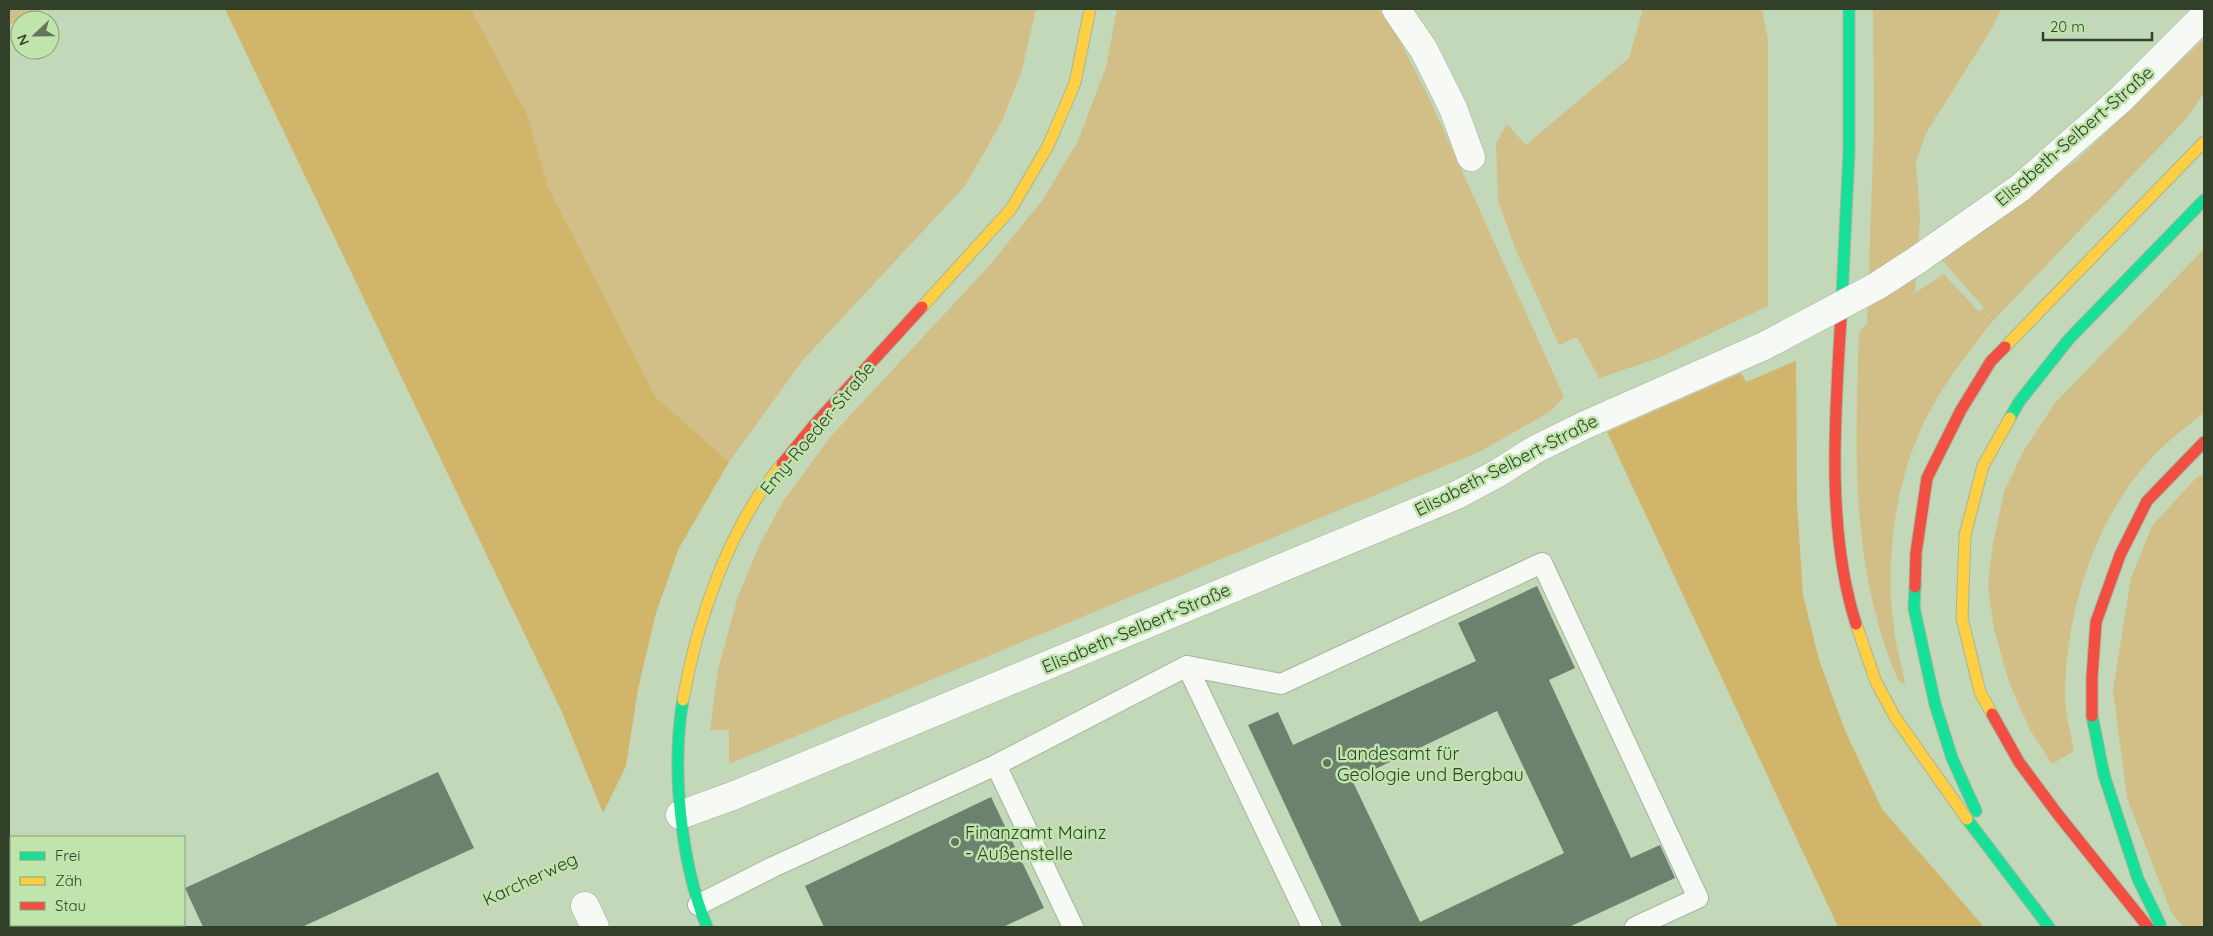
<svg xmlns="http://www.w3.org/2000/svg" width="2213" height="936" viewBox="0 0 2213 936" font-family="Quicksand,sans-serif">
	<rect width="100%" height="100%" fill="#c3d7b9"/>
	<!-- green -->
	<g fill="#d2bf88">
		<path d="M 9,9 L 42,9 L 9,25 Z"/>
		<path d="M 471,9 L 1036,9 L 1022,70 L 1002,121 L 965,186 L 803,360 L 729,462 L 656,397 L 548,187 L 527,114 Z"/>
		<path d="M 1117,9 L 1379,9 L 1400,41 L 1430,100 L 1564,397 L 1551,411 L 1481,451 L 729,764 L 729,730 L 710,730 L 718,670 L 738,596 L 761,542 L 784,500 L 831,436 L 988,267 L 1042,201 L 1078,141 L 1106,67 Z"/>
		<path d="M 1643,9 L 1762,9 L 1768,39 L 1768,306 L 1661,357 L 1599,378 L 1577,337 L 1559,345 L 1515,248 L 1498,201 L 1496,143 L 1507,124 L 1526,145 L 1629,58 Z"/>
		<path d="M 1873,9 L 2001,9 L 1991,30 L 1926,133 L 1916,162 L 1920,216 L 1915,293 L 1944,274 L 1979,312 L 1984,308 L 1942,260 L 2077,160 L 2204,39 L 2204,93 L 2187,118 L 1992,322 C 1971,348 1950,376 1933,405 C 1896,471 1884,555 1894,629 C 1896,646 1901,662 1904,678 L 1905,683 L 1902,684 L 1898,680 C 1850,567 1855,452 1859,332 L 1867,324 L 1874,124 Z"/>
		<path d="M 2204,249 L 2204,413 C 2184,428 2164,444 2147,463 C 2093,524 2066,614 2065,695 C 2065,713 2071,733 2074,751 L 2052,764 L 2030,730 L 2009,682 L 1994,629 L 1988,585 L 1993,543 L 2004,492 L 2023,452 L 2055,403 Z"/>
		<path d="M 2204,474 L 2204,927 L 2183,927 L 2171,912 L 2127,798 L 2113,690 L 2131,578 L 2152,526 L 2197,477 Z"/>
	</g>
	<!-- forest -->
	<g fill="#d1b56b">
		<path d="M 225,9 L 471,9 L 527,114 L 548,187 L 656,397 L 729,462 L 679,548 L 656,613 L 638,689 L 626,766 L 603,813 L 561,710 Z"/>
		<path d="M 1796,361 L 1797,503 L 1803,595 L 1819,660 L 1846,733 L 1882,809 L 1984,927 L 1838,927 L 1607,432 L 1741,373 L 1746,382 Z"/>
	</g>
	<!-- building -->
	<g fill="#6d826e" fill-rule="evenodd">
		<path d="M 1537,586 L 1575,668 L 1549,680 L 1631,858 L 1660,845 L 1675,878 L 1569,927 L 1342,927 L 1248,725 L 1278,712 L 1293,745 L 1476,661 L 1458,623 ZM 1497,711 L 1564,853 L 1420,922 L 1352,780 Z"/>
		<path d="M 438,772 L 474,848 L 302,927 L 203,927 L 185,888 Z"/>
		<path d="M 991,797 L 1044,908 L 1003,927 L 824,927 L 805,886 Z"/>
	</g>
	<g fill="none" stroke-linecap="round" stroke-linejoin="round">
		<!-- lane casing -->
		<g stroke="#a5b59d" stroke-width="22">
			<g id="lane">
				<path d="M 1187,666 L 1312,927"/>
				<path d="M 996,765 L 1073,927"/>
				<path d="M 698,905 L 773,867 L 996,765 L 1187,666 L 1281,684 L 1542,563 L 1698,898 L 1635,927"/>
			</g>
		</g>
		<!-- street casing -->
		<g stroke="#a5b59d" stroke-width="29">
			<g id="street">
				<path d="M 1396,9 L 1424,50 L 1453,108 L 1471,157"/>
				<path d="M 1917,260 L 2020,188 L 2120,100 L 2204,16"/>
				<path d="M 680,815 L 735,795 L 1457,495 L 1498,473 L 1536,449 L 1585,425 L 1764,346"/>
				<path d="M 585,906 L 595,927"/>
			</g>
		</g>
		<!-- fast casing -->
		<g stroke="#a5b59d" stroke-width="13">
			<g id="fast">
				<path d="M 1841,317 L 1849,152 L 1849,9"/>
				<path d="M 2010,418 L 2019,402 L 2069,339 L 2204,200"/>
				<path d="M 1915,587 L 1914,608 L 1935,704 L 1952,758 L 1976,811"/>
				<path d="M 683,700 C 671,768 681,864 707,927"/>
				<path d="M 2092,716 L 2104,775 L 2138,879 L 2160,924"/>
				<path d="M 1967,819 L 2049,927"/>
			</g>
		</g>
		<!-- slow casing -->
		<g stroke="#a5b59d" stroke-width="13">
			<g id="slow">
				<path d="M 922,307 L 1011,209 L 1048,146 L 1075,83 L 1090,9"/>
				<path d="M 2005,347 L 2204,142"/>
				<path d="M 1856,624 L 1876,682 L 1895,717 L 1967,819"/>
				<path d="M 683,700 C 697,620 729,527 782,464"/>
				<path d="M 1992,714 L 1980,692 L 1962,618 L 1965,535 L 1983,466 L 2010,418"/>
			</g>
		</g>
		<!-- jam casing -->
		<g stroke="#a5b59d" stroke-width="13">
			<g id="jam">
				<path d="M 1841,317 C 1835,415 1826,530 1856,624"/>
				<path d="M 782,464 L 814,425 L 922,307"/>
				<path d="M 1915,587 L 1916,553 L 1927,478 L 1961,410 L 1991,361 L 2005,347"/>
				<path d="M 1992,714 L 2019,762 L 2056,812 L 2148,927"/>
				<path d="M 2092,716 L 2092,677 L 2096,622 L 2120,555 L 2147,501 L 2204,442"/>
			</g>
		</g>
		<!-- path -->
		<g stroke="#c8cec5" stroke-width="3" stroke-dasharray="1 4" stroke-linecap="butt">
			<path d="M 35,20 L 56,9"/>
			<path d="M 9,34 L 20,28"/>
			<path d="M 2082,86 L 2124,46"/>
			<path d="M 2022,140 L 2058,107"/>
			<path d="M 1481,186 L 1503,252 L 1572,396"/>
			<path d="M 1949,277 L 1988,317"/>
			<path d="M 1599,454 L 1824,927"/>
			<path d="M 632,766 L 648,766"/>
			<path d="M 564,862 L 571,877"/>
			<path d="M 428,927 L 631,832 L 651,827"/>
			<path d="M 542,927 L 557,920"/>
		</g>
		<!-- lane -->
		<use href="#lane" stroke="#f6f9f4" stroke-width="20"/>
		<!-- street -->
		<use href="#street" stroke="#f6f9f4" stroke-width="28"/>
		<!-- fast -->
		<use href="#fast" stroke="#16e098" stroke-width="11"/>
		<!-- slow -->
		<use href="#slow" stroke="#ffcf43" stroke-width="11"/>
		<!-- jam -->
		<use href="#jam" stroke="#f24e42" stroke-width="11"/>
		<!-- street-bridge casing -->
		<g stroke="#a5b59d" stroke-width="29" stroke-linecap="butt">
			<path id="street-bridge" d="M 1764,346 L 1877,286 L 1917,260"/>
		</g>
		<!-- street-bridge -->
		<use href="#street-bridge" stroke="#f6f9f4" stroke-width="28"/>
	</g>
	<!-- markers -->
	<g fill="#65755c" stroke="#bfe4ac" stroke-width="2">
		<circle cx="1327" cy="763" r="5"/>
		<circle cx="955" cy="842" r="5"/>
	</g>
	<g text-anchor="middle" dominant-baseline="central" stroke-width="5" stroke-linejoin="round" paint-order="stroke">
		<!-- street labels -->
		<g font-size="18" fill="#32402a" stroke="#bfe4ac">
			<text transform="translate(2074 136) rotate(-41)">Elisabeth-Selbert-Straße</text>
			<text transform="translate(817 428) rotate(-50)">Emy-Roeder-Straße</text>
			<text transform="translate(1506 465) rotate(-27)">Elisabeth-Selbert-Straße</text>
			<text transform="translate(1136 628) rotate(-23)">Elisabeth-Selbert-Straße</text>
			<text transform="translate(530 879) rotate(-25)">Karcherweg</text>
		</g>
		<!-- poi labels -->
		<g font-size="18" fill="#32402a" stroke="#bfe4ac" text-anchor="start">
			<text x="1337" y="753">Landesamt für<tspan x="1337" dy="21">Geologie und Bergbau</tspan></text>
			<text x="965" y="832">Finanzamt Mainz<tspan x="965" dy="21">- Außenstelle</tspan></text>
		</g>
	</g>
	<!-- border -->
	<rect width="2213" height="936" fill="none" stroke="#32402a" stroke-width="20"/>
	<!-- legend -->
	<rect x="10" y="836" width="175" height="90" fill="#bfe4ac" stroke="#87a278"/>
	<rect x="20" y="852" width="25" height="8" fill="#16e098" stroke="#87a278"/>
	<text x="55" y="861" font-size="15" fill="#32402a">Frei</text>
	<rect x="20" y="877" width="25" height="8" fill="#ffcf43" stroke="#87a278"/>
	<text x="55" y="886" font-size="15" fill="#32402a">Zäh</text>
	<rect x="20" y="902" width="25" height="8" fill="#f24e42" stroke="#87a278"/>
	<text x="55" y="911" font-size="15" fill="#32402a">Stau</text>
	<!-- north arrow -->
	<g transform="translate(35 35) rotate(248)"><circle r="24" fill="#bfe4ac" stroke="#87a278"/>
	<path d="M0-4L9 19L0 12L-9 19Z" fill="#65755c"/>
	<text y="-8" font-size="14" font-weight="bold" text-anchor="middle" fill="#32402a">N</text>
	</g>
	<!-- scale -->
	<path d="M2043 32v8h109v-8" fill="none" stroke="#32402a" stroke-width="2.5"/>
	<text x="2050" y="32" font-size="15" fill="#32402a" stroke="#bfe4ac" stroke-width="4" paint-order="stroke">20 m</text>
</svg>
